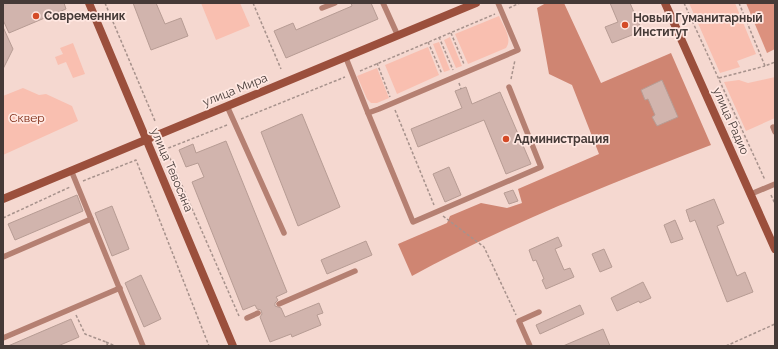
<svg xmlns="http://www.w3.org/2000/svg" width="778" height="349" viewBox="0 0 778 349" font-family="Raleway,sans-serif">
	<rect width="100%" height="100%" fill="#f5d8d0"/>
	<!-- green -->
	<g fill="#f9bfb0">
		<path d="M 201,3 L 240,3 L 250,26 L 216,40 Z"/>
		<path d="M 689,3 L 735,3 L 756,54 L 737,61 L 740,67 L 720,73 Z"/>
		<path d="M 499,16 C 503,26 513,38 506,48 L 468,64 L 455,34 Z"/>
		<path d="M 450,37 L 462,66 L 456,68 L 444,40 Z"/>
		<path d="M 439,42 L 450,70 L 444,72 L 433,44 Z"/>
		<path d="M 73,43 L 85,74 L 73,78 L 66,62 L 58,65 L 55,57 L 63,54 L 60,48 Z"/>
		<path d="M 428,47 L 439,75 L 397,94 L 385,65 Z"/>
		<path d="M 377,68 L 389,98 L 377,103 L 371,103 L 367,99 L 357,76 Z"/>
		<path d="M 775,77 L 775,118 L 746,131 L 724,82 L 739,80 L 748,83 Z"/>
		<path d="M 23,88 L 39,95 L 46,94 L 72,106 L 78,121 L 3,155 L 3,96 Z"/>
	</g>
	<!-- forest -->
	<path fill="#cf8572" d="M 546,3 L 564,3 L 601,83 L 671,53 L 711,145 C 610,184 507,224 412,276 L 398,244 L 447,223 L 450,216 L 481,203 L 507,208 L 522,203 L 518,189 L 599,154 L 572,85 L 549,74 L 537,8 Z"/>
	<!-- water -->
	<path fill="#dc917e" d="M 746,3 L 775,3 L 775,49 L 767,53 Z"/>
	<!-- building -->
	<g fill="#d1b4ad" stroke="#b79c94">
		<path d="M 3,3 L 64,3 L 66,9 L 9,33 L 3,20 Z"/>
		<path d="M 133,3 L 156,3 L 165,24 L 181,18 L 188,36 L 151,50 Z"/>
		<path d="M 351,3 L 371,3 L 378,19 L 286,58 L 274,31 L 293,23 L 296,30 L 352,6 Z"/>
		<path d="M 610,3 L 630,3 L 642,31 L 612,43 L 605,27 L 618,22 Z"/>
		<path d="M 3,27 L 13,49 L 3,69 Z"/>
		<path d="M 662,80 L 678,117 L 657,126 L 652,117 L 655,115 L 648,99 L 645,100 L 641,90 Z"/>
		<path d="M 466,87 L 472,104 L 500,92 L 531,164 L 506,174 L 484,120 L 418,147 L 411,129 L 462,108 L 455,91 Z"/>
		<path d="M 302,114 L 340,207 L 298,226 L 261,132 Z"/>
		<path d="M 226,141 L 287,292 L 276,297 L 278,300 L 275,303 L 275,306 L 281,308 L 285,317 L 319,303 L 323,313 L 317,315 L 321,325 L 292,337 L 291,334 L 270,342 L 260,317 L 262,314 L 261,310 L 257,309 L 255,305 L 243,310 L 192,182 L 204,177 L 198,163 L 186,167 L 179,150 L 193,144 L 196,153 Z"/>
		<path d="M 449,167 L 461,195 L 445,202 L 433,174 Z"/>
		<path d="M 513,190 L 518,201 L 509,204 L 504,193 Z"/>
		<path d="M 77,195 L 83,211 L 15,240 L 8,224 Z"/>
		<path d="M 714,199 L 724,223 L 717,226 L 737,276 L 745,272 L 753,292 L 727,302 L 695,220 L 690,222 L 686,210 Z"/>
		<path d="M 112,206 L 129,249 L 112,256 L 95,213 Z"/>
		<path d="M 675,220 L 683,239 L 671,243 L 664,225 Z"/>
		<path d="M 558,237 L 562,246 L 555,249 L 564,270 L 570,268 L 574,277 L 546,289 L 542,280 L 544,279 L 536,260 L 533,261 L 529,250 Z"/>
		<path d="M 366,241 L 372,255 L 327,274 L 321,260 Z"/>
		<path d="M 604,249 L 612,267 L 600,272 L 592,254 Z"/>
		<path d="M 141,275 L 161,319 L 144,327 L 125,283 Z"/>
		<path d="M 643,282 L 651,298 L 640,303 L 639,301 L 617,311 L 611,298 Z"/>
		<path d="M 580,305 L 584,314 L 540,334 L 536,325 Z"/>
		<path d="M 71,319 L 79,337 L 58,346 L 8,346 Z"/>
		<path d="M 603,329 L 610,346 L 563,346 Z"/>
	</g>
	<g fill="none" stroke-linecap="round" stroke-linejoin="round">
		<!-- path -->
		<g stroke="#a7928c" stroke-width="1.5" stroke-dasharray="3 2" stroke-linecap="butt">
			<path d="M 105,3 L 155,121"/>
			<path d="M 253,3 L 281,69"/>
			<path d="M 684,3 L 765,180"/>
			<path d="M 739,3 L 765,66 L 775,62"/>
			<path d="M 509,8 L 520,3"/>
			<path d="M 451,33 L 464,64"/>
			<path d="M 439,37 L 453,70"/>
			<path d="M 428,42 L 442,74"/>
			<path d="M 377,63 L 390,97"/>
			<path d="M 360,71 L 495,14"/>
			<path d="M 719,78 L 765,66"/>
			<path d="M 511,79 L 515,60"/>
			<path d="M 459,83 L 461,89"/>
			<path d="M 395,110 L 434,205"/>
			<path d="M 241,119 L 345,77"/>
			<path d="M 227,125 L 166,149 L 239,316"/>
			<path d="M 83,181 L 136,160 L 209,346"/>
			<path d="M 771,195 L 775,204"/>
			<path d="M 443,216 L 484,247 L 516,315"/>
			<path d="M 3,218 L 70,187"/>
			<path d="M 76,315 L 85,334 L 106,342 L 108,346"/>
			<path d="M 106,342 L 115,346"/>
			<path d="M 726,346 L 775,324"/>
		</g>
		<!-- lane -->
		<g stroke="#b58072" stroke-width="5.5">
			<path d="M 383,3 L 398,36"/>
			<path d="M 322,8 L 335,3"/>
			<path d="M 346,58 L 368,113 L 379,109 L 518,50 L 498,3"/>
			<path d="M 227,106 L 284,233"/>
			<path d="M 368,113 L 413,222 L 541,167 L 509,87"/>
			<path d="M 773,127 L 775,132"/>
			<path d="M 71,170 L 91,219"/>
			<path d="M 751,194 L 775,184"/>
			<path d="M 3,257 L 91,219 L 143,346"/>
			<path d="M 279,304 L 355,271"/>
			<path d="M 247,318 L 258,313"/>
			<path d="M 3,338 L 120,288"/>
			<path d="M 530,346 L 519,321 L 539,312"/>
		</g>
		<!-- secondary -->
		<g stroke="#9b4f3c" stroke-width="8">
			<path d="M 89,3 L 233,346"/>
			<path d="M 665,3 L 775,249"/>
			<path d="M 3,199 L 476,3"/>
		</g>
	</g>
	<!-- markers -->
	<g fill="#d44a26" stroke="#ffe7e1" stroke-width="1.5">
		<circle cx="36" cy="16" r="4"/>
		<circle cx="625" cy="25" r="4"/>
		<circle cx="506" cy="139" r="4"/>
	</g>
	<g text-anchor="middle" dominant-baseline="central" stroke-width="3.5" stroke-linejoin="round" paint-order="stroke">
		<!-- poi labels -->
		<g font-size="12" font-weight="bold" fill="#453a37" stroke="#ffe7e1" text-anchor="start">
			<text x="44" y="16">Современник</text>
			<text x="633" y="18">Новый Гуманитарный<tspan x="633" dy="14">Институт</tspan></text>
			<text x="514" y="139">Администрация</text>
		</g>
		<!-- street labels -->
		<g font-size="12" fill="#453a37" stroke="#ffe7e1">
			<text transform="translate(235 90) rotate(-22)">улица Мира</text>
			<text transform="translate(731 121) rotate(66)">улица Радио</text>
			<text transform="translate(172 170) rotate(67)">улица Тевосяна</text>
		</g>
		<!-- park labels -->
		<g font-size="12" fill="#771f07" stroke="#ffe7e1">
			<text x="27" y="118">Сквер</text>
		</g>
	</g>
	<!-- border -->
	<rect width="778" height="349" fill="none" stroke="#453a37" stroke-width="8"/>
</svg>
